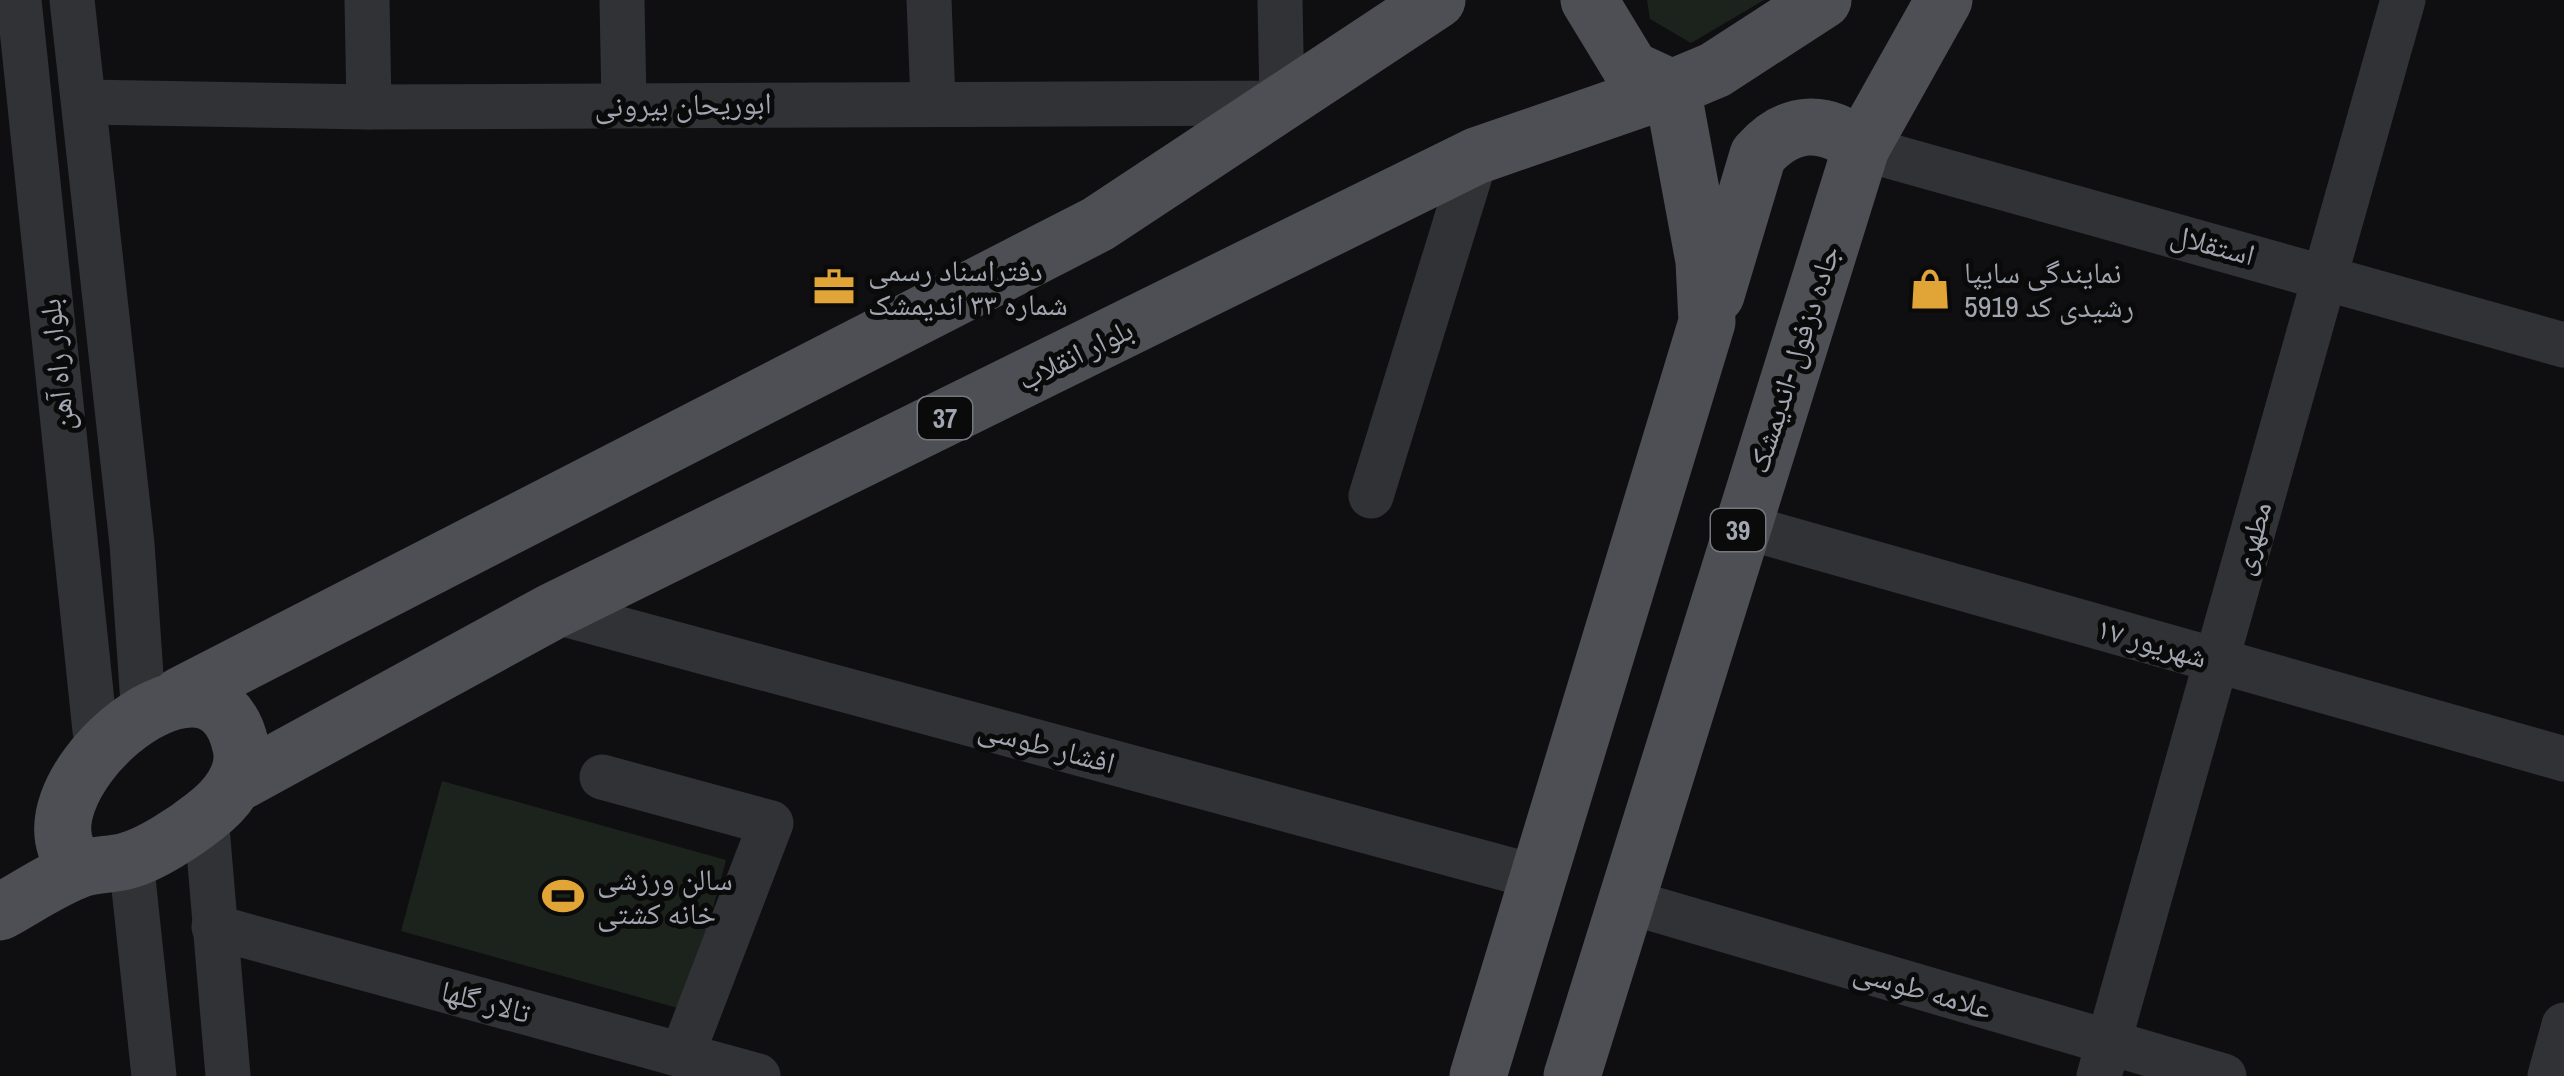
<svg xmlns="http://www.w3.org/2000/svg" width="2564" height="1076" viewBox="0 0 2564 1076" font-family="'Archivo Narrow','Noto Naskh Arabic',sans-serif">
	<rect width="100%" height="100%" fill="#0f0f11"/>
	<!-- green -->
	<g fill="#1c231d">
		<path d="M 1647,0 L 1764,0 L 1691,43 L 1650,19 Z"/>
		<path d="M 442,781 L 726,860 L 685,1010 L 401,931 Z"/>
	</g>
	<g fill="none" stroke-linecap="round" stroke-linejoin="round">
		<!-- minor -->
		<g stroke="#313235" stroke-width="45">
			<path d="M 19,0 L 95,731"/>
			<path d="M 72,0 L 132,544 L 143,704"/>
			<path d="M 367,0 L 369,107"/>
			<path d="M 622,0 L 624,104"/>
			<path d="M 929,0 L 933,101"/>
			<path d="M 84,102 L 369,107 L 1282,103 L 1280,0"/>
			<path d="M 1861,148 L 2564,345"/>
			<path d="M 1371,496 L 1476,156"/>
			<path d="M 1739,525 L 2564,759"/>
			<path d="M 553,611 L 1540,878"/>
			<path d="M 602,777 L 771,823 L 682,1055"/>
			<path d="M 206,816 L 228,1076"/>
			<path d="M 131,860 L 154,1076"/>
			<path d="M 1623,900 L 2224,1076"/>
			<path d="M 214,927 L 758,1076"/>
			<path d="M 2099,1076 L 2403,0"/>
			<path d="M 2550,1076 L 2564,1025"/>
		</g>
		<!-- major -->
		<g stroke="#4d4f54" stroke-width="57">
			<path d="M 1589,0 L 1631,69 L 1672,88 L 1715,70 L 1823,0"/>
			<path d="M 1716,295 L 1758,155 C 1789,120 1825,118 1861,148"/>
			<path d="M 181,695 L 1098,224 L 1437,0"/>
			<path d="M 236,784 L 553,611 L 1476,156 L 1672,88 L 1704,261 L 1707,322 L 1478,1076"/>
			<path d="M 0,912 C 26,898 53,879 81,869 C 95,864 111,865 126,861 C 150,855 185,832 205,816 C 226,800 247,775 241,747 C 212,611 0,801 81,869"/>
			<path d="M 1572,1076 L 1861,148 L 1944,0"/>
		</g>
	</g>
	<!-- icons -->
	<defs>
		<g id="office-bare" transform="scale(3.24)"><path d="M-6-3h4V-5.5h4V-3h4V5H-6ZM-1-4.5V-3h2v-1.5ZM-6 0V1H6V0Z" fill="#e0a437" stroke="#0a0a0b" stroke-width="2.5" paint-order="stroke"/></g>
		<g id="shop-bare" transform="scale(3.24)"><path d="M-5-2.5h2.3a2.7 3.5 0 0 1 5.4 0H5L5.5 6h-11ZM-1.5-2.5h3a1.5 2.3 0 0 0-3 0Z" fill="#e0a437" stroke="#0a0a0b" stroke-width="2.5" paint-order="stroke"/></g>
		<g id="stadium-bare" transform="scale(3.24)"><path d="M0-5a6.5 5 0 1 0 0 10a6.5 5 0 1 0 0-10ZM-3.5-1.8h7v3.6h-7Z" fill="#e0a437" stroke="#0a0a0b" stroke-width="2.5" paint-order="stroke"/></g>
	</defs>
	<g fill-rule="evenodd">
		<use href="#office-bare" x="834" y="287"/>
		<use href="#shop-bare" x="1930" y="289"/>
		<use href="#stadium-bare" x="563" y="896"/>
	</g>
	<g text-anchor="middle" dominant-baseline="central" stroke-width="10" stroke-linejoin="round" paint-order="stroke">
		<!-- shield labels -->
		<g fill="#0a0a0b" stroke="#74777e" stroke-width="3">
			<rect x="918" y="397" width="54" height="42" rx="9"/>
			<rect x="1711" y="509" width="54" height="42" rx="9"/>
		</g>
		<g font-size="27" font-weight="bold" fill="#a2a6b0">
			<text x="945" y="418">37</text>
			<text x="1738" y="530">39</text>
		</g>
		<!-- street labels -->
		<g font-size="30" fill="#a2a6b0" stroke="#0a0a0b">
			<text transform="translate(683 104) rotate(-1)">ابوریحان بیرونی</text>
			<text transform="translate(2213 244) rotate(15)">استقلال</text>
			<text transform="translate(1075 354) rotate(-26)">بلوار انقلاب</text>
			<text transform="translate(1793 359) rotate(-72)">جاده دزفول -اندیمشک</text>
			<text transform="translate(56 365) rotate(-96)">بلوار راه آهن</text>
			<text transform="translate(2251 538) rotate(-74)">مطهری</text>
			<text transform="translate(2152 642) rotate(16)">۱۷ شهریور</text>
			<text transform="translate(1047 745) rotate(15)">افشار طوسی</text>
			<text transform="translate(1923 989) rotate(16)">علامه طوسی</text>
			<text transform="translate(486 1001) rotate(15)">تالار گلها</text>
		</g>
		<!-- poi labels -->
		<g font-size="30" fill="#a2a6b0" stroke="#0a0a0b" text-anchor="start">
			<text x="868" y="270">دفتراسناد رسمی<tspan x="868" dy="34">شماره ۳۳ اندیمشک</tspan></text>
			<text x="1964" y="272">نمایندگی سایپا<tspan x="1964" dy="34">رشیدی کد 5919</tspan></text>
			<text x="597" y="879">سالن ورزشی<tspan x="597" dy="34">خانه کشتی</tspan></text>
		</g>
	</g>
</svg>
